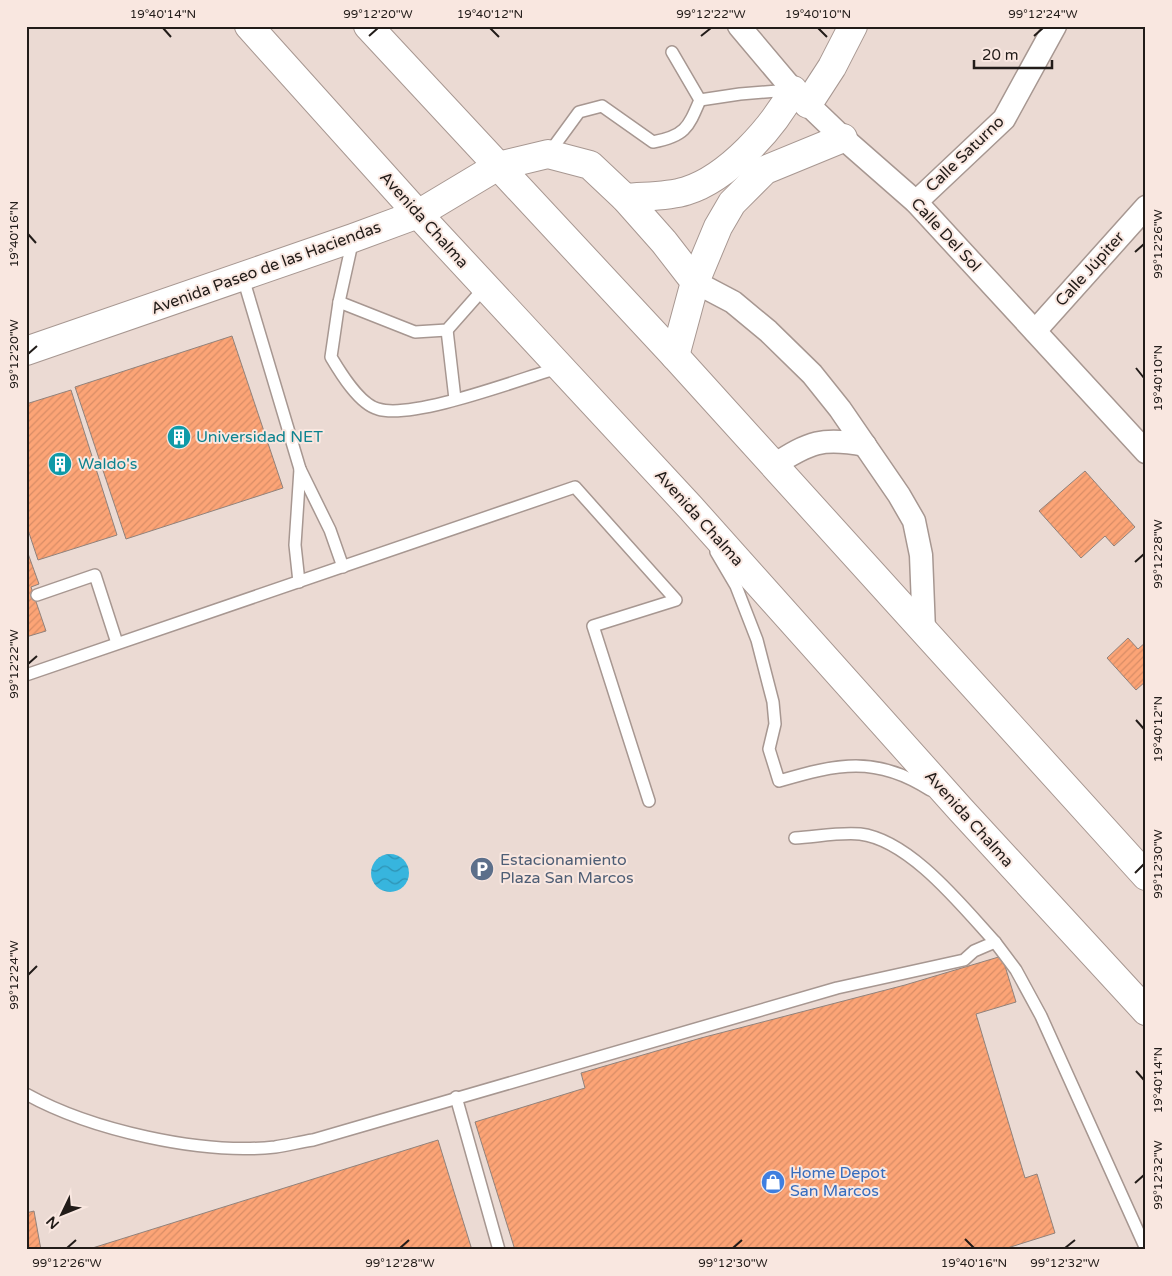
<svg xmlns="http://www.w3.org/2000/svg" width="1172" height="1276" viewBox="0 0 1172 1276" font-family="'Varela Round',sans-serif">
	<defs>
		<pattern id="water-waves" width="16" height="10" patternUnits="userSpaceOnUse" patternTransform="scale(1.25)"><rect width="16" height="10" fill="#37b5de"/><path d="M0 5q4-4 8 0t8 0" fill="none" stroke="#2e92b3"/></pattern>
		<pattern id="building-hatch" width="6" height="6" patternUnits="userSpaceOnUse" patternTransform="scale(1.25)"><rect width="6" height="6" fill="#fca476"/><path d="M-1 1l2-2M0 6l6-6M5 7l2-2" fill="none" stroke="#d88d66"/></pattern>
	</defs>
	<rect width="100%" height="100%" fill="#ebdad3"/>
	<!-- water -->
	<circle fill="url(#water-waves)" cx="390" cy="873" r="19"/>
	<!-- building -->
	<g fill="url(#building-hatch)" stroke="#91827b">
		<path d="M 232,336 L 283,488 L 126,539 L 75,387 Z"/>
		<path d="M 71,390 L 117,535 L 38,560 L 26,524 L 26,404 Z"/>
		<path d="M 1085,471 L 1135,527 L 1114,546 L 1105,536 L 1081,558 L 1039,511 Z"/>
		<path d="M 26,548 L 39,584 L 31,587 L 46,631 L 26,637 Z"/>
		<path d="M 1128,638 L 1138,649 L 1146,642 L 1146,681 L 1136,690 L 1107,658 Z"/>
		<path d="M 1002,956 L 1016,1002 L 976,1014 L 1025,1178 L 1037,1174 L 1055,1233 L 1001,1250 L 515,1250 L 475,1122 L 585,1088 L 581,1073 L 701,1038 L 905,985 Z"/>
		<path d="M 438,1140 L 472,1250 L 86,1250 Z"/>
		<path d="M 34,1211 L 41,1250 L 26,1250 L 26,1213 Z"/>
	</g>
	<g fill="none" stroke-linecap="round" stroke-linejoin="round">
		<!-- lane casing -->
		<g stroke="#a79791" stroke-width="14">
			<g id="lane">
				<path d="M 700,100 L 740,94 L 790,90"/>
				<path d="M 549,153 L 579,112 L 602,106 L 653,142 C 685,136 688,128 700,100 L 672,52"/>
				<path d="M 353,239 L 339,302 L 331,357 C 340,372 359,404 378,409 C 413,420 520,379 558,368"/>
				<path d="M 243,278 L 300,469 L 330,530 L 343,567"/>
				<path d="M 339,302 L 415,332 L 447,330 L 485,287"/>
				<path d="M 447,330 L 455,399"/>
				<path d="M 716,552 L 736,586 L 757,640 L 773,702 L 775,724 L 769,749 L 779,781 C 837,764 876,755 930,790"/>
				<path d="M 299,582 L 295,545 L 300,469"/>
				<path d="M 37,595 L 95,575 L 117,643"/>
				<path d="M 26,675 L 575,487 L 676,600 L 593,626 L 649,801"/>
				<path d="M 995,942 L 1016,970 L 1041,1016 L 1146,1249"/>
				<path d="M 26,1094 C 91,1130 201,1155 275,1147 C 288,1145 300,1142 313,1140 L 837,988 L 964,960 L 974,951 L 995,942 C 962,906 910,840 860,834 C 839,832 815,837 795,838"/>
				<path d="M 456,1097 L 499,1250"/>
			</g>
		</g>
		<!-- street casing -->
		<g stroke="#a79791" stroke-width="25">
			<g id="street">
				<path d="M 739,26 L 793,90 L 843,138 L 916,202 L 1146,452"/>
				<path d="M 916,202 L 1004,119 L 1055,26"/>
				<path d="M 695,282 L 733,302 L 768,331 L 812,374 L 840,409 L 899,495 L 914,521 L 921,555 L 924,631"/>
				<path d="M 1035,331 L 1146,207"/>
				<path d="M 774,465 C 810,442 822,437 865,445"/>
			</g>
		</g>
		<!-- secondary casing -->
		<g stroke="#a79791" stroke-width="30">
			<g id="secondary">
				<path d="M 249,26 L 418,214 L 690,507 L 961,810 L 1146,1011"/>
				<path d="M 368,26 L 675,356 L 1146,876"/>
				<path d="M 808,104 L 832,67 L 853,26"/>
				<path d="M 625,198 C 644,196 667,197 686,191 C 728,178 773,128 793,90"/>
				<path d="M 695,282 L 718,227 L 732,203 L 765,170 L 843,138"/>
				<path d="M 26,351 L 353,238 L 418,214 L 498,166 L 548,154 L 590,165 L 625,198 L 664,242 L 695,282 L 675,356"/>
			</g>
		</g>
		<!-- lane -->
		<use href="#lane" stroke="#fff" stroke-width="11"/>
		<!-- street -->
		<use href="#street" stroke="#fff" stroke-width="22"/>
		<!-- secondary -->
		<use href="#secondary" stroke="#fff" stroke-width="28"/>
	</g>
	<!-- ticks -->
	<path fill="none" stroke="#221c19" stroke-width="2" d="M 163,28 L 171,37M 490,28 L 499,37M 818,28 L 827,37M 369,36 L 378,28M 701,36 L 711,28M 1034,36 L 1043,28M 28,234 L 36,243M 1135,252 L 1144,244M 28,354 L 37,346M 1136,368 L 1144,378M 1135,562 L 1144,554M 28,664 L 37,656M 1136,720 L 1144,729M 1135,873 L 1144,864M 28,975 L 37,966M 1136,1071 L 1144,1080M 1135,1183 L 1144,1175M 965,1239 L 974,1248M 67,1248 L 76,1240M 400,1248 L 409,1240M 733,1248 L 742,1240M 1065,1248 L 1075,1240"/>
	<!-- icons -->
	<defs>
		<g id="building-disc" transform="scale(1.25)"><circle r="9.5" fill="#0f9aa8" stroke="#f9e7e0"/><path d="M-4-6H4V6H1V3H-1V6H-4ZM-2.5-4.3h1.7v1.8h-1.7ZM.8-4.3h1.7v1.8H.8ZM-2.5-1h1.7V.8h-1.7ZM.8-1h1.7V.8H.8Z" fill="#fff"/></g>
		<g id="parking-disc" transform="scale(1.25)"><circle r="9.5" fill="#5c6f8a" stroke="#f9e7e0"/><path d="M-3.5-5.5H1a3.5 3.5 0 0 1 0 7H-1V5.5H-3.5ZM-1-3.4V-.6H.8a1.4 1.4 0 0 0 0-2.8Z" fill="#fff"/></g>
		<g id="shop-disc" transform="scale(1.25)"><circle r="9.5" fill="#3f7fe0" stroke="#f9e7e0"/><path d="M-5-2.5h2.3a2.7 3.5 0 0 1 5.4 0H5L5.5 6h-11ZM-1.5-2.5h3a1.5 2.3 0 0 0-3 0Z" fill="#fff"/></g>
	</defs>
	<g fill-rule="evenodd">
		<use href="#building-disc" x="179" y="437"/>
		<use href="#building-disc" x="60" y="464"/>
		<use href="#parking-disc" x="482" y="869"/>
		<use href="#shop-disc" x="773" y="1182"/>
	</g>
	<g text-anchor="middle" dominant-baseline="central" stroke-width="4" stroke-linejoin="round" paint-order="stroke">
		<!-- street labels -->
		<g font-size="16" fill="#221c19" stroke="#f9e7e0">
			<text transform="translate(965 154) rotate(-44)">Calle Saturno</text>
			<text transform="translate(424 220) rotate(48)">Avenida Chalma</text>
			<text transform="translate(946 235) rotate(47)">Calle Del Sol</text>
			<text transform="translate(266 268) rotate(-20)">Avenida Paseo de las Haciendas</text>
			<text transform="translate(1090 269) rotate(-48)">Calle Júpiter</text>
			<text transform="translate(699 518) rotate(48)">Avenida Chalma</text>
			<text transform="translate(969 819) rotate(48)">Avenida Chalma</text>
		</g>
		<!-- culture labels -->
		<g font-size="16" fill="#0d838f" stroke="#f9e7e0" text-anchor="start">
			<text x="196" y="437">Universidad NET</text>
			<text x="78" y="464">Waldo's</text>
		</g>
		<!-- service labels -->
		<g font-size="16" fill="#4e5e75" stroke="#f9e7e0" text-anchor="start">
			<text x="500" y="860">Estacionamiento<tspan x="500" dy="18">Plaza San Marcos</tspan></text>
		</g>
		<!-- shop labels -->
		<g font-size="16" fill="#366cbe" stroke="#f9e7e0" text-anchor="start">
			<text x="790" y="1173">Home Depot<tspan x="790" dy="18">San Marcos</tspan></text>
		</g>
	</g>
	<!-- border -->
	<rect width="1172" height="1276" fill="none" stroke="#f9e7e0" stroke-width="55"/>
	<!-- north arrow -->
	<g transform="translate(62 1214) rotate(227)" stroke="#f9e7e0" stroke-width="4" paint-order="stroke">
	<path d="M0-4L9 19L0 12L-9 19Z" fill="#221c19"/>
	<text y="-8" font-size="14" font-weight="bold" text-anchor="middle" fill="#221c19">N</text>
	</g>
	<!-- scale -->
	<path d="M974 60v8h78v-8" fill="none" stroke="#221c19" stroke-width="2.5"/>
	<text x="982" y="60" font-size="15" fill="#221c19" stroke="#f9e7e0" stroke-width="4" paint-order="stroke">20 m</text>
	<rect x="28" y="28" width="1116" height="1220" fill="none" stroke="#221c19" stroke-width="2"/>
	<g font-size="12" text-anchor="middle" fill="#221c19">
		<text x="163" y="18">19°40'14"N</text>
		<text x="378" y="18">99°12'20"W</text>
		<text x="490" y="18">19°40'12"N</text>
		<text x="711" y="18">99°12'22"W</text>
		<text x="818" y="18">19°40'10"N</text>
		<text x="1043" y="18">99°12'24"W</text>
		<text transform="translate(14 234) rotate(-90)" y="4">19°40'16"N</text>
		<text transform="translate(1158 244) rotate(-90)" y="4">99°12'26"W</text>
		<text transform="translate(14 354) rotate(-90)" y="4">99°12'20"W</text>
		<text transform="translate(1158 378) rotate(-90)" y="4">19°40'10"N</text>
		<text transform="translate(1158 554) rotate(-90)" y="4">99°12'28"W</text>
		<text transform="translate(14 664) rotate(-90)" y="4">99°12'22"W</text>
		<text transform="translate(1158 729) rotate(-90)" y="4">19°40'12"N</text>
		<text transform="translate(1158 864) rotate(-90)" y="4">99°12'30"W</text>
		<text transform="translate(14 975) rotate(-90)" y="4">99°12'24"W</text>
		<text transform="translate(1158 1080) rotate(-90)" y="4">19°40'14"N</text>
		<text transform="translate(1158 1175) rotate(-90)" y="4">99°12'32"W</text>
		<text x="67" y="1267">99°12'26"W</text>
		<text x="400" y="1267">99°12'28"W</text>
		<text x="733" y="1267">99°12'30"W</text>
		<text x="974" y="1267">19°40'16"N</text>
		<text x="1065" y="1267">99°12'32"W</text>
	</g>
</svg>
